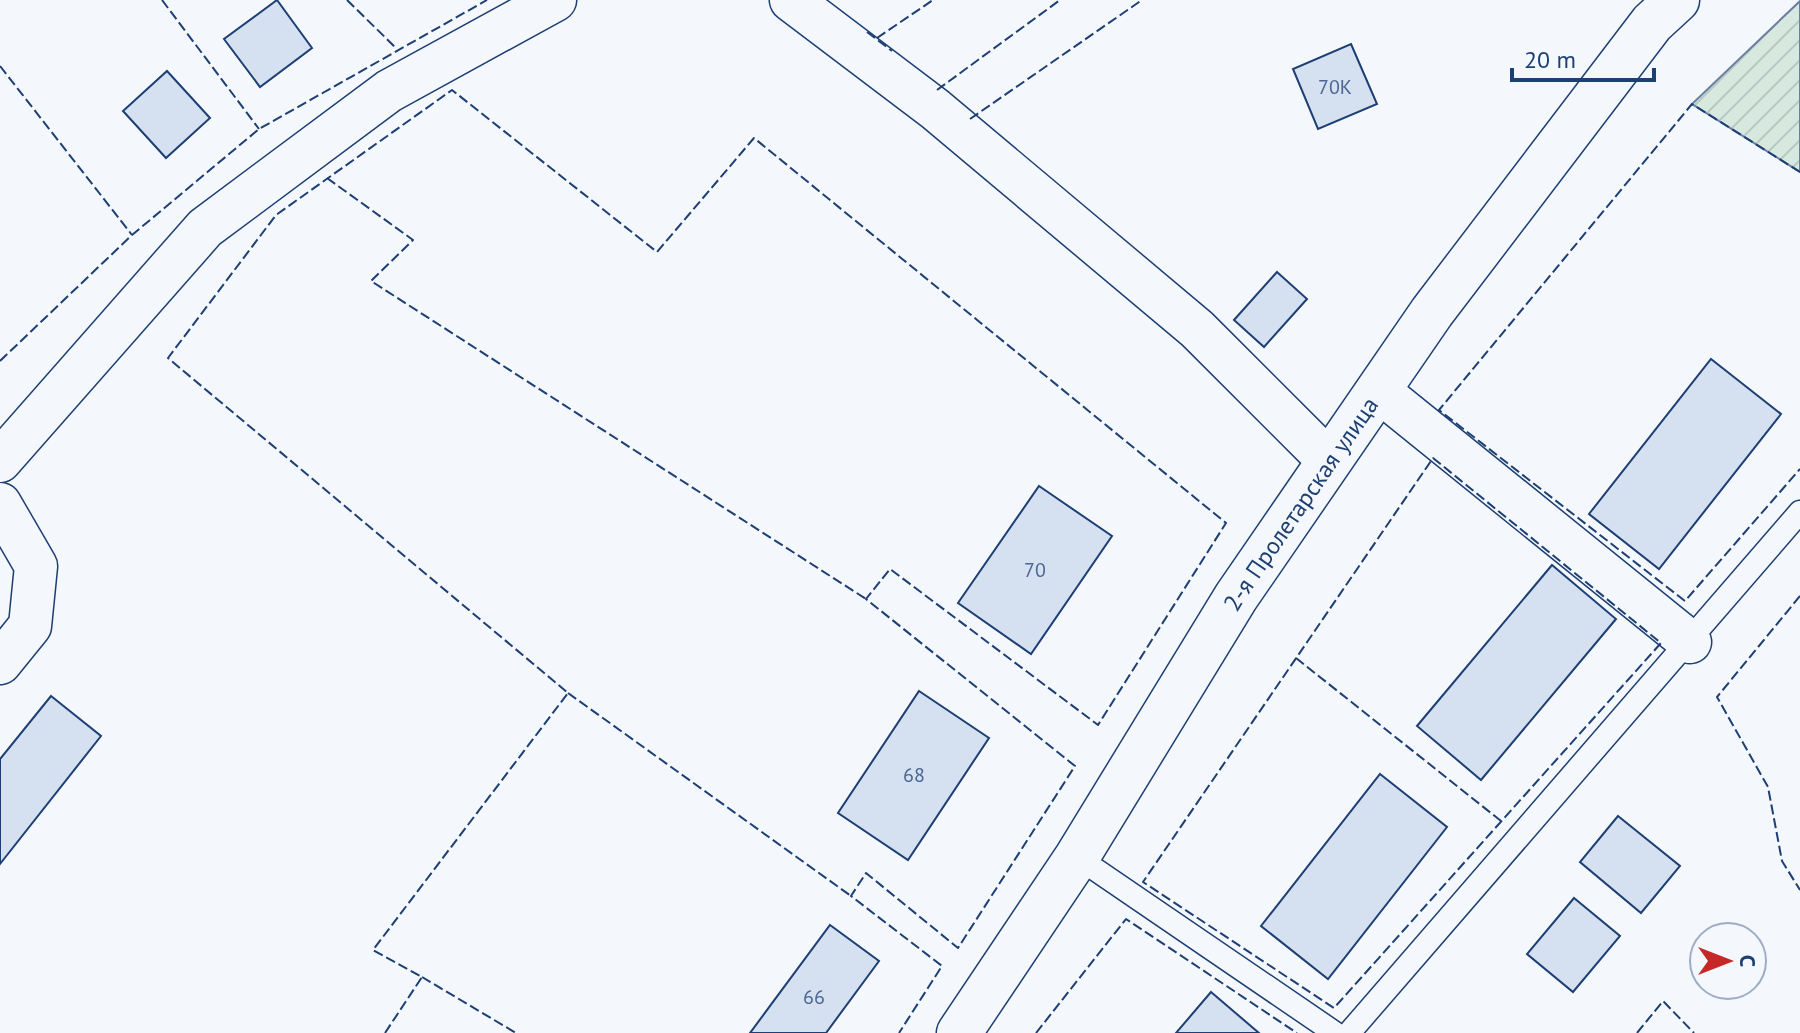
<svg xmlns="http://www.w3.org/2000/svg" width="1800" height="1033" viewBox="0 0 1800 1033" font-family="'PT Sans',sans-serif">
	<defs>
		<pattern id="garden-furrows" width="10" height="10" patternUnits="userSpaceOnUse" patternTransform="scale(2)"><rect width="10" height="10" fill="#d7e8df"/><path d="M-1 1l2-2M0 10L10 0M9 11l2-2" fill="none" stroke="#b8c8c3"/></pattern>
	</defs>
	<rect width="100%" height="100%" fill="#f4f7fb"/>
	<!-- garden -->
	<path fill="url(#garden-furrows)" stroke="#687fa3" stroke-width="2" d="M 1800,1 L 1800,172 L 1692,104 Z"/>
	<!-- building -->
	<g fill="#d5e0f0" stroke="#1d3f73" stroke-width="2">
		<path d="M 277,0 L 312,48 L 260,87 L 224,39 Z"/>
		<path d="M 1351,44 L 1377,104 L 1318,129 L 1293,69 Z"/>
		<path d="M 167,71 L 210,118 L 166,158 L 123,111 Z"/>
		<path d="M 1277,272 L 1307,299 L 1264,347 L 1234,320 Z"/>
		<path d="M 1711,359 L 1781,414 L 1659,569 L 1589,514 Z"/>
		<path d="M 1039,486 L 1112,536 L 1031,654 L 958,603 Z"/>
		<path d="M 1552,565 L 1616,619 L 1481,780 L 1417,726 Z"/>
		<path d="M 919,691 L 989,738 L 908,860 L 838,813 Z"/>
		<path d="M 51,696 L 101,736 L 0,864 L 0,759 Z"/>
		<path d="M 1380,774 L 1447,827 L 1328,979 L 1261,926 Z"/>
		<path d="M 1618,816 L 1680,866 L 1641,913 L 1580,862 Z"/>
		<path d="M 1574,898 L 1620,936 L 1573,992 L 1527,954 Z"/>
		<path d="M 830,925 L 879,961 L 826,1033 L 750,1033 Z"/>
		<path d="M 1211,992 L 1259,1033 L 1176,1033 Z"/>
	</g>
	<g fill="none" stroke-linecap="round" stroke-linejoin="round">
		<!-- service casing -->
		<g stroke="#1d3f73" stroke-width="25">
			<g id="service">
				<path d="M 1077,857 L 1335,1033"/>
				<path d="M 1349,1033 L 1800,512"/>
			</g>
		</g>
		<!-- minor casing -->
		<g stroke="#1d3f73" stroke-width="45">
			<g id="minor">
				<path d="M 791,0 L 935,109 L 1197,329 L 1329,461"/>
				<path d="M 1379,391 L 1690,642"/>
				<path d="M 0,461 L 205,228 L 389,91 L 555,0"/>
				<path d="M 0,504 L 36,566 L 30,626 L 0,663"/>
			</g>
		</g>
		<!-- secondary casing -->
		<g stroke="#1d3f73" stroke-width="47">
			<g id="secondary">
				<path id="s1" d="M 959,1033 L 1077,857 L 1236,597 L 1432,312 L 1652,23 L 1677,0"/>
			</g>
		</g>
		<!-- service -->
		<use href="#service" stroke="#f4f7fb" stroke-width="22"/>
		<!-- minor -->
		<use href="#minor" stroke="#f4f7fb" stroke-width="42"/>
		<!-- secondary -->
		<use href="#secondary" stroke="#f4f7fb" stroke-width="44"/>
		<!-- fence -->
		<g stroke="#1d3f73" stroke-width="2" stroke-dasharray="10 4" stroke-linecap="butt">
			<path d="M 162,0 L 259,129"/>
			<path d="M 347,0 L 397,49"/>
			<path d="M 867,32 L 892,51"/>
			<path d="M 877,38 L 933,0"/>
			<path d="M 0,66 L 132,235"/>
			<path d="M 937,90 L 1060,0"/>
			<path d="M 970,119 L 1142,0"/>
			<path d="M 1800,172 L 1692,104 L 1439,410 L 1685,601 L 1800,469"/>
			<path d="M 327,178 L 413,240 L 371,281 L 866,599"/>
			<path d="M 0,361 L 132,235 L 259,129 L 487,0"/>
			<path d="M 1433,458 L 1661,643 L 1334,1008 L 1143,882 Z"/>
			<path d="M 1800,596 L 1717,697 L 1768,787 L 1782,861 L 1800,890"/>
			<path d="M 1296,658 L 1501,821"/>
			<path d="M 568,693 L 851,896"/>
			<path d="M 422,977 L 516,1033"/>
			<path d="M 385,1033 L 422,977 L 373,950 L 568,693 L 168,358 L 276,215 L 452,90 L 657,252 L 754,138 L 1226,523 L 1098,725 L 890,569 L 866,599 L 1075,766 L 958,948 L 866,873 L 851,896 L 942,966 L 899,1033"/>
			<path d="M 1036,1033 L 1126,919 L 1297,1033"/>
			<path d="M 1637,1033 L 1663,1001 L 1694,1033"/>
		</g>
	</g>
	<g text-anchor="middle" dominant-baseline="central" stroke-width="6" stroke-linejoin="round" paint-order="stroke">
		<!-- number labels -->
		<g font-size="20" fill="#4b6792">
			<text x="1335" y="87">70К</text>
			<text x="1035" y="570">70</text>
			<text x="914" y="775">68</text>
			<text x="814" y="997">66</text>
		</g>
		<!-- street labels -->
		<g font-size="24" fill="#1d3f73" stroke="#f4f7fb">
			<text stroke="none"><textPath href="#s1" startOffset="630">2-я Пролетарская улица</textPath></text>
		</g>
	</g>
	<!-- north arrow -->
	<g transform="translate(1728 961) rotate(90)"><circle r="38" fill="#f4f7fb" stroke="#9eadc5" stroke-width="2"/>
	<path d="M0-6L14 30L0 20L-14 30Z" fill="#c62828"/>
	<text y="-12" font-size="22" font-weight="bold" text-anchor="middle" fill="#1d3f73">С</text>
	</g>
	<!-- scale -->
	<path d="M1512 68v12h142v-12" fill="none" stroke="#1d3f73" stroke-width="4"/>
	<text x="1524" y="68" font-size="24" fill="#1d3f73" stroke="#f4f7fb" stroke-width="6" paint-order="stroke">20 m</text>
</svg>
